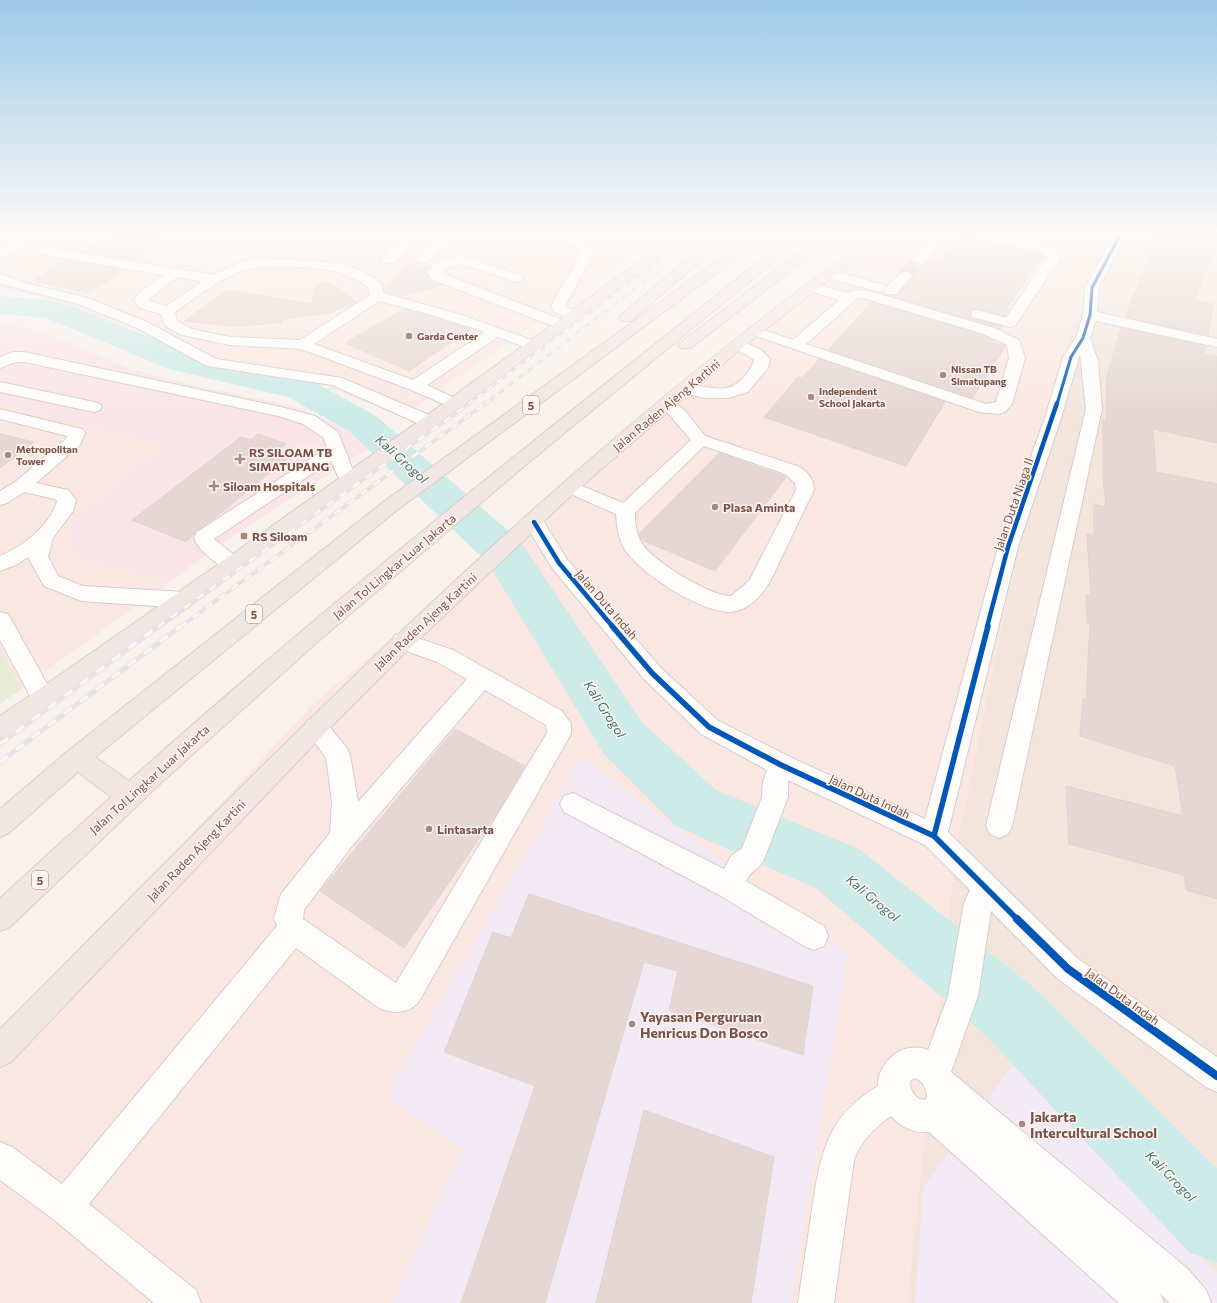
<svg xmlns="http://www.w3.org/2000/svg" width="1217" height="1303" viewBox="0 0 1217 1303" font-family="Commissioner,sans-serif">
	<rect width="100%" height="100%" fill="#f8f1ec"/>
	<!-- residential -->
	<g fill="#f3e5dc">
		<path d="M 310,233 L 432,233 L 391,271 L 283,255 Z"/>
		<path d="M 1085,233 L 1217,233 L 1217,1303 L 907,1303 L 946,932 L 870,715 Z"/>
	</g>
	<!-- commercial -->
	<g fill="#fbe7e2">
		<path d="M 22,233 L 216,270 L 257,252 L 391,271 L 432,233 L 666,233 L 402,416 L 312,381 L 216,368 L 194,363 L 132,329 L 71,307 L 0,286 L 0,247 Z"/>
		<path d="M 879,233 L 1130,233 L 1075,320 L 1045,416 L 955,856 L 907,1303 L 0,1303 L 0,1040 L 315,702 Z"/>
		<path d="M 0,404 L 165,445 L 69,525 L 100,564 L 171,581 L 0,704 Z"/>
	</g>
	<!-- education -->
	<g fill="#f2e9f4">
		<path d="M 581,758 L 848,953 L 791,1303 L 391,1303 L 463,1150 L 386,1096 Z"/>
		<path d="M 1015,1061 L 1217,1273 L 1217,1303 L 915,1303 L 923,1188 Z"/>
	</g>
	<!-- medical -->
	<path fill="#fae4e8" d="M 0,326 L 34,329 L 134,370 L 193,385 L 296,407 L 332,423 L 372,446 L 215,548 L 171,581 L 100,564 L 69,553 L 69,525 L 165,445 L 0,404 Z"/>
	<!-- green -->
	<path fill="#e8eed6" d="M 0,648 L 21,689 L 0,704 Z"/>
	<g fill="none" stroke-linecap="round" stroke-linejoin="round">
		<!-- river -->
		<path fill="#cdebe8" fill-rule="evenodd" d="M 0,296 L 52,300 L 63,302 L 191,354 L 313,381 L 376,416 L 520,541 L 642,722 L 716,790 L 859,849 L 1032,986 L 1217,1169 L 1217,1263 L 1189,1252 L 984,1034 L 817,889 L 676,826 L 604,754 L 488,563 L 350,432 L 288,397 L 169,369 L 46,318 L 0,314 Z"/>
	</g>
	<!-- building -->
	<g fill="#e5d7d3" stroke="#e1d3ce">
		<path d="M 112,233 L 173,233 L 131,260 L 82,252 Z"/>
		<path d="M 966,233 L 975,237 L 1038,253 L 1043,256 L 1007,308 L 1010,309 L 1005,316 L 978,309 L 973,310 L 970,313 L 973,318 L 1002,326 L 1000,329 L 889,296 L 897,295 L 913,277 L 910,272 L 904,271 L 899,273 L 911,260 L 919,265 L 927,262 L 938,264 Z"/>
		<path d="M 1155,233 L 1217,233 L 1217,241 L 1195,300 L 1213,304 L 1208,335 L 1125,317 L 1151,253 L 1146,251 Z"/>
		<path d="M 67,260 L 117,269 L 115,270 L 124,272 L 87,293 L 33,281 Z"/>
		<path d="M 409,264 L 429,267 L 426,272 L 430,280 L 441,284 L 435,288 L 399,296 L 384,292 L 384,290 Z"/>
		<path d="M 328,281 L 357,302 L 350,306 L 334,310 L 334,312 L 283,319 L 282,322 L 265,324 L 232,326 L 184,321 L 228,290 L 312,304 L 315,285 Z"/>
		<path d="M 872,302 L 983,335 L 993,340 L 991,342 L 1006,346 L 972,398 L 828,350 Z"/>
		<path d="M 404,309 L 432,316 L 470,329 L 409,371 L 345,343 Z"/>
		<path d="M 1121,328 L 1206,346 L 1204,354 L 1217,357 L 1217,443 L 1153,429 L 1156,472 L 1217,484 L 1217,899 L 1186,890 L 1184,875 L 1069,844 L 1066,786 L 1183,816 L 1175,766 L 1080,736 L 1083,698 L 1086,700 L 1090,624 L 1087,623 L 1086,595 L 1091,596 L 1087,534 L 1094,535 L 1094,504 L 1106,507 L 1103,475 L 1103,420 L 1106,421 L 1107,376 Z"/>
		<path d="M 819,359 L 945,402 L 906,466 L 764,417 L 798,377 L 802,378 Z"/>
		<path d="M 0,434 L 34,442 L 0,468 Z"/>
		<path d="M 258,434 L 286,444 L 278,450 L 291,455 L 211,521 L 196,531 L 186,542 L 132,520 L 241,437 L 251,440 Z"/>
		<path d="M 719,453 L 786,477 L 715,571 L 642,540 L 639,534 Z"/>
		<path d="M 455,729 L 525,766 L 498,811 L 404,948 L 320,891 Z"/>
		<path d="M 529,894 L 813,986 L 803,1055 L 669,1010 L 678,971 L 644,962 L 545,1303 L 461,1303 L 535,1086 L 444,1052 L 493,932 L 511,938 Z"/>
		<path d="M 644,1110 L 774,1157 L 751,1303 L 596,1303 Z"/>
	</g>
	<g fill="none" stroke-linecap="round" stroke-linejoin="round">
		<!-- minor-tunnel -->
		<path stroke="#d8c9c4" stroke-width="14" stroke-dasharray="14 7" stroke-linecap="butt" d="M 905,276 L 919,260"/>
		<!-- minor casing -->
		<g stroke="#d6ccc8" stroke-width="2">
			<g id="minor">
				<path d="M 201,233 L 233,233 L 243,235 L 245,238 C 241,244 206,239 201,233 Z"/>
				<path d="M 409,233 L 423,233 L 393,263 L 383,263 L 381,260 L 383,257 Z"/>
				<path d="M 445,233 L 459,233 L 428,262 L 418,262 L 416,259 L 418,256 Z"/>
				<path d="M 538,233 C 558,233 583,233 595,251 L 565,306 L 580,313 L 582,316 L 580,319 L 575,320 L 555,313 L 551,306 L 582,251 L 571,244 L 540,236 Z"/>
				<path d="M 592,233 L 627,233 L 646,236 L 648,239 L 642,243 L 598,237 Z"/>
				<path d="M 903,233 L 923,233 L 933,236 L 936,233 L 949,233 L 924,263 L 919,264 L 912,260 L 928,243 L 905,236 Z"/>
				<path d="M 973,233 L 995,233 L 1049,246 L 1056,250 L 1061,257 L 1015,326 L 1010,327 L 973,317 L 971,314 L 973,311 L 978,310 L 1006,318 L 1047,257 L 1039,252 L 975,236 Z"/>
				<path d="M 1115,233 L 1127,233 L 1099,288 L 1097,312 L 1217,339 L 1217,347 L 1096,321 L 1090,338 L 1098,361 L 1102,409 L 1012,826 L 1008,834 L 999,838 L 990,834 L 986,826 L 1086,409 L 1080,354 L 1061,418 L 1018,547 L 948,832 L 1078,959 L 1217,1057 L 1217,1092 L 1206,1087 L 1058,979 L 991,911 L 978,996 L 951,1072 L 1188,1269 L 1206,1290 L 1211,1303 L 1169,1303 L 1160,1293 L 1164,1303 L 1119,1303 L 929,1132 C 915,1134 900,1127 891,1116 C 875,1127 860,1142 854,1160 L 834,1303 L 798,1303 C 802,1274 807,1245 811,1216 C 820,1159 824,1118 878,1086 C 878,1061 903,1040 928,1050 L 948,996 L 964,903 L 970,890 L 925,845 L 788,780 L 788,797 L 765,857 C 760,869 751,870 746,881 L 824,926 L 828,936 L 824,946 L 814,950 L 804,946 L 719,895 L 564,812 L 560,804 L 564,796 L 573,793 L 724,869 L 731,856 L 742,848 L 762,797 L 763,782 L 767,770 L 701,734 L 644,679 L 552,568 L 524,522 L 527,517 L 534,516 L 541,517 L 566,558 L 660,667 L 717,720 L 790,757 L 925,819 L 998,547 L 1045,418 L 1063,357 L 1076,338 L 1083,315 L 1085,288 ZM 915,1078 C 923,1081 927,1089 927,1098 L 924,1100 C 915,1099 910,1090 910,1081 Z"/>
				<path d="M 26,235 L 32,239 L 30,242 L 0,260 L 0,250 Z"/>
				<path d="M 45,247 L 213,275 L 244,261 L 257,259 L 296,260 L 335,263 L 357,269 L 373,277 L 382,285 L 383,293 L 462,315 L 540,343 L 543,346 L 540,349 L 535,351 L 498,337 L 427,385 L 461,401 L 463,404 L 461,407 L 455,409 L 409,389 L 301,349 L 230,345 L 182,335 L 165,326 L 161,314 L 140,308 L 134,301 L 138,294 L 163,275 L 40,254 L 39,251 ZM 257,267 C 293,266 338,264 368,287 L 370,295 L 300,340 L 230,337 L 192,329 L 177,321 L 175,312 C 196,297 231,270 257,267 ZM 177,277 L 202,282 L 166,306 L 148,300 ZM 379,301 L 432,315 L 485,332 L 413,380 L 314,344 Z"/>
				<path d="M 463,256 L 521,275 L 523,278 L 521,281 L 516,282 L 462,264 L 451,266 L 441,273 L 568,322 L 570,325 L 568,328 L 558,328 L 431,279 L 427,272 C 435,260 450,258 463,256 Z"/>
				<path d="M 831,270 L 884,285 L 886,288 L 884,291 L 879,292 L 826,277 L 824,274 L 826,271 Z"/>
				<path d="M 905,272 L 910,273 L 912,276 L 896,294 L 886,294 L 884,291 C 889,284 897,274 905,272 Z"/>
				<path d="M 0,274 L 25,283 L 88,298 L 147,322 L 216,359 L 342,378 L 436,418 L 438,422 L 436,426 L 430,427 L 424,426 L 332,385 L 207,366 L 137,328 L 78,304 L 5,285 L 0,283 Z"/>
				<path d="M 811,283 L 847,293 L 854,290 L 869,291 L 994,328 L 1019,340 L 1025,358 L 1012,404 L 1005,412 L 999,414 L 979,412 L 750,334 L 748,331 L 750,328 L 755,327 L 793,340 L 839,300 L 806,290 L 804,287 L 806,284 ZM 858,298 L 863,298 L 984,334 L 1007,345 L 1009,358 L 996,402 L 986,404 L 806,344 Z"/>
				<path d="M 738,340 L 760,349 L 770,359 L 768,368 L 748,392 L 728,398 L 705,398 L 679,392 L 677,389 L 679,386 C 701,380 724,400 743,378 C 748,372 752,368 754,360 C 747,353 736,352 731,344 L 733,341 Z"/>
				<path d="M 13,352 L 24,352 L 281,407 L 315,416 L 338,432 L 357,481 L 354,485 L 348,487 L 342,485 L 331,461 L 214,539 L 239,559 L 242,564 L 239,569 C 236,570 233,571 230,570 C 219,568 196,548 194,537 L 197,532 L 327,448 L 324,438 L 303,424 L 278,416 L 24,362 L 16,362 L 0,368 L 0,357 Z"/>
				<path d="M 0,382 L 94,402 L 100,404 L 102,407 L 100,410 L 94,412 L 0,392 Z"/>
				<path d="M 668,399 L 674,401 L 687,413 L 705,436 L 797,466 C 808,471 813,478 814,490 C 804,510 795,530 785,550 C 776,569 769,590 752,603 C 746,608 737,612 729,612 C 699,611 647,577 628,554 C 619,543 617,528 616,514 L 564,491 L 561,487 L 564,483 L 570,481 L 623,503 L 691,440 L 660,404 L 662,401 ZM 704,446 L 785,474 L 795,483 L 796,490 L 749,581 L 731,596 C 711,597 651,560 641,542 C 636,534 635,522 635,513 Z"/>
				<path d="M 0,409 L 82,429 L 85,433 L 80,445 L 36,483 L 68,490 L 76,500 L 73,511 L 53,538 L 48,557 L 58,576 L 83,586 L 184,592 L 191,595 L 194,600 L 191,605 L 184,608 L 81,601 L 44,586 L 28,557 L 18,564 L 0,571 L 0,556 C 23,546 50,526 57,501 L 55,499 L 24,492 L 7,503 L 0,505 L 0,491 L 15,482 L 66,439 L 67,436 L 0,419 Z"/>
				<path d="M 0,612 L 8,614 L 51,691 L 55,698 L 51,705 L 43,707 L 35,705 L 0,640 Z"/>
				<path d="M 403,633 L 453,650 L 562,711 L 571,724 L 571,734 L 418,1003 C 406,1014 394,1014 379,1008 L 296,948 L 89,1204 L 196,1290 L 201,1303 L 154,1303 L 53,1219 L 0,1180 L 0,1142 L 12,1147 L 62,1184 L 277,926 L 274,918 L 281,894 L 330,833 L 332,801 L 326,758 L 304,727 L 308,720 L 316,717 L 324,720 L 347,748 L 350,755 L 358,802 L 467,679 L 437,662 L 395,647 L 392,641 L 395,635 ZM 485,690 L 546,725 L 547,733 L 396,983 L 303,919 L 304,910 L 352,846 Z"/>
			</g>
		</g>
		<!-- highway casing -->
		<g stroke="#dacec9" stroke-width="2">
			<g id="highway">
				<path d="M 678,233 L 692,233 L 461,407 L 191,605 L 8,736 L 0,739 L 0,716 C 229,559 454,397 678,233 Z"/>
				<path d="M 718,233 L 733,233 L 631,321 L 621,321 L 619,318 L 621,315 Z"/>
				<path d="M 756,233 L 770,233 L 396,511 L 95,757 L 129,781 C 343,589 570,412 795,233 L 809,233 L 528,463 L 322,638 L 162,782 L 10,927 L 0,931 L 0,898 L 111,797 L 78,772 L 9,833 L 0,837 L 0,809 L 68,751 L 382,503 Z"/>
				<path d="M 825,233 L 839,233 L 691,348 L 681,348 L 678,345 L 681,342 Z"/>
				<path d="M 878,233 L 893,233 L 816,290 L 743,347 L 576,491 L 411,647 L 324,734 L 11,1062 L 0,1067 L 0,1029 C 279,749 554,461 878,233 Z"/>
			</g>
		</g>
		<!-- minor -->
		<use href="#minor" fill="#fefdfc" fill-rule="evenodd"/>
		<!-- highway -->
		<use href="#highway" fill="#f2e6e4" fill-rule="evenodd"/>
		<!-- rail-far2 casing -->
		<g stroke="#e4e3e5" stroke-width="3">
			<g id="rail-far2">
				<path d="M 468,404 L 696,233"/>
				<path d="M 485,404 L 707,233"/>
			</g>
		</g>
		<!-- rail-far1 casing -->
		<g stroke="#e4e3e5" stroke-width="4">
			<g id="rail-far1">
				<path d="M 158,627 L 470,403"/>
				<path d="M 180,627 L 486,403"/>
			</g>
		</g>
		<!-- rail casing -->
		<g stroke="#e4e3e5" stroke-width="5">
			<g id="rail">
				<path d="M 0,744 L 159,626"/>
				<path d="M 0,762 L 181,626"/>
			</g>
		</g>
		<!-- rail-far2 -->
		<use href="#rail-far2" stroke="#fff5ee" stroke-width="2" stroke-dasharray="6" stroke-linecap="butt"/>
		<!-- rail-far1 -->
		<use href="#rail-far1" stroke="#fff5ee" stroke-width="2.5" stroke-dasharray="8" stroke-linecap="butt"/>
		<!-- rail -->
		<use href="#rail" stroke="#fff5ee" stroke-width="3.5" stroke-dasharray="10" stroke-linecap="butt"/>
		<!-- cycleway-far3 casing -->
		<g stroke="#fff5ee" stroke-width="4.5">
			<path id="cycleway-far3" d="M 1057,404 L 1071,357 L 1083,338 L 1090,315 L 1092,288 L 1121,233"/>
		</g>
		<!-- cycleway-far2 casing -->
		<g stroke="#fff5ee" stroke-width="6">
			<g id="cycleway-far2">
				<path d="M 534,522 L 559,563 L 613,627"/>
				<path d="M 987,627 L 1008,547 L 1057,403"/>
			</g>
		</g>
		<!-- cycleway-far1 casing -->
		<g stroke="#fff5ee" stroke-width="8">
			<g id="cycleway-far1">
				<path d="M 612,626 L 652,673 L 709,727 L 781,765 L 934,836 L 1018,920"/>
				<path d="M 934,836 L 988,626"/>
			</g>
		</g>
		<!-- cycleway casing -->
		<g stroke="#fff5ee" stroke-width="10">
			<path id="cycleway" d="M 1017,919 L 1068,969 L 1217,1076"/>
		</g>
		<!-- cycleway-far3 -->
		<use href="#cycleway-far3" stroke="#0057b8" stroke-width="3"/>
		<!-- cycleway-far2 -->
		<use href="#cycleway-far2" stroke="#0057b8" stroke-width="4.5"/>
		<!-- cycleway-far1 -->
		<use href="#cycleway-far1" stroke="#0057b8" stroke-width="5.5"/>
		<!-- cycleway -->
		<use href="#cycleway" stroke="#0057b8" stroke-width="8"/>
	</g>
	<!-- sky -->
	<linearGradient id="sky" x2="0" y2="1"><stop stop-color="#9dcae8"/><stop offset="0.56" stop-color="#fcf9f6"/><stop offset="1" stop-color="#fcf9f6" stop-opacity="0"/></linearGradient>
	<rect width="1217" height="416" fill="url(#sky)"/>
	<!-- markers -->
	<g fill="#a58a83" stroke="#fff5ee" stroke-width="1.5">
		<circle cx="409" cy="336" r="4"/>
		<circle cx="943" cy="375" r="4"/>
		<circle cx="811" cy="397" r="4"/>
		<circle cx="8" cy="455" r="4"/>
		<path d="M238 453h4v4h4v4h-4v4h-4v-4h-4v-4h4z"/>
		<path d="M212 480h4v4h4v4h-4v4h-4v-4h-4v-4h4z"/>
		<circle cx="715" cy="507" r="4"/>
		<rect x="240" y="532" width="8" height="8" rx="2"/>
		<circle cx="429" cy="829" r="4"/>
		<circle cx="632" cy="1024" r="4"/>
		<circle cx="1022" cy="1124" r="4"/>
	</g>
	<g text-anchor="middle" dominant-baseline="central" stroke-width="3" stroke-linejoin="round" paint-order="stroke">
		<!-- far-poi labels -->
		<g font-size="10" font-weight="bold" fill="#78524a" stroke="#fff5ee" text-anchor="start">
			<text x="417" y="336">Garda Center</text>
			<text x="951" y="369">Nissan TB<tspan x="951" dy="12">Simatupang</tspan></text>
			<text x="819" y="391">Independent<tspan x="819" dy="12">School Jakarta</tspan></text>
			<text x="16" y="449">Metropolitan<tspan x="16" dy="12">Tower</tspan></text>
		</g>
		<!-- shield labels -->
		<g fill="#fff5ee" stroke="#a0837b" stroke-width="1">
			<rect x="523" y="396" width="16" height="18" rx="3"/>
			<rect x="246" y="605" width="16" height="18" rx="3"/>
			<rect x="32" y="871" width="16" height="18" rx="3"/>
		</g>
		<g font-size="11" font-weight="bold" fill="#78524a">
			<text x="531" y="405">5</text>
			<text x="254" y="614">5</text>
			<text x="40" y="880">5</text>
		</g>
		<!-- street labels -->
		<g font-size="12" fill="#78524a" stroke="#fff5ee">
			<text transform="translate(666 405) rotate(-40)">Jalan Raden Ajeng Kartini</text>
			<text transform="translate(1013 504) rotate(-71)">Jalan Duta Niaga II</text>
			<text transform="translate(394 566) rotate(-40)">Jalan Tol Lingkar Luar Jakarta</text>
			<text transform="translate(607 604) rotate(49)">Jalan Duta Indah</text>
			<text transform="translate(425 621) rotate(-43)">Jalan Raden Ajeng Kartini</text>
			<text transform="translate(149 779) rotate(-42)">Jalan Tol Lingkar Luar Jakarta</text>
			<text transform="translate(870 796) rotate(25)">Jalan Duta Indah</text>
			<text transform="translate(196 850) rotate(-46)">Jalan Raden Ajeng Kartini</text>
			<text transform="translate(1123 996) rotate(36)">Jalan Duta Indah</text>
		</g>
		<!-- poi labels -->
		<g font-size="12" font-weight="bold" fill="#78524a" stroke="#fff5ee" text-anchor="start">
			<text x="249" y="452">RS SILOAM TB<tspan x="249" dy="14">SIMATUPANG</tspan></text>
			<text x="223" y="486">Siloam Hospitals</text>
			<text x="723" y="507">Plasa Aminta</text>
			<text x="252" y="536">RS Siloam</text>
			<text x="437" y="829">Lintasarta</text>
		</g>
		<!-- water labels -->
		<g font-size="13" font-style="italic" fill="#3a7676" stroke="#fff5ee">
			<text transform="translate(402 459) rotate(42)">Kali Grogol</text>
			<text transform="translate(605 709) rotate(57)">Kali Grogol</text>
			<text transform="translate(873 898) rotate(40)">Kali Grogol</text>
			<text transform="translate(1171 1176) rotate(46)">Kali Grogol</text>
		</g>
		<!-- near-poi labels -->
		<g font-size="14" font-weight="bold" fill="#78524a" stroke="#fff5ee" text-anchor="start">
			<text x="640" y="1016">Yayasan Perguruan<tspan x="640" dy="16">Henricus Don Bosco</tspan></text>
			<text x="1030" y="1116">Jakarta<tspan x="1030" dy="16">Intercultural School</tspan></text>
		</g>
	</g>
</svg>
